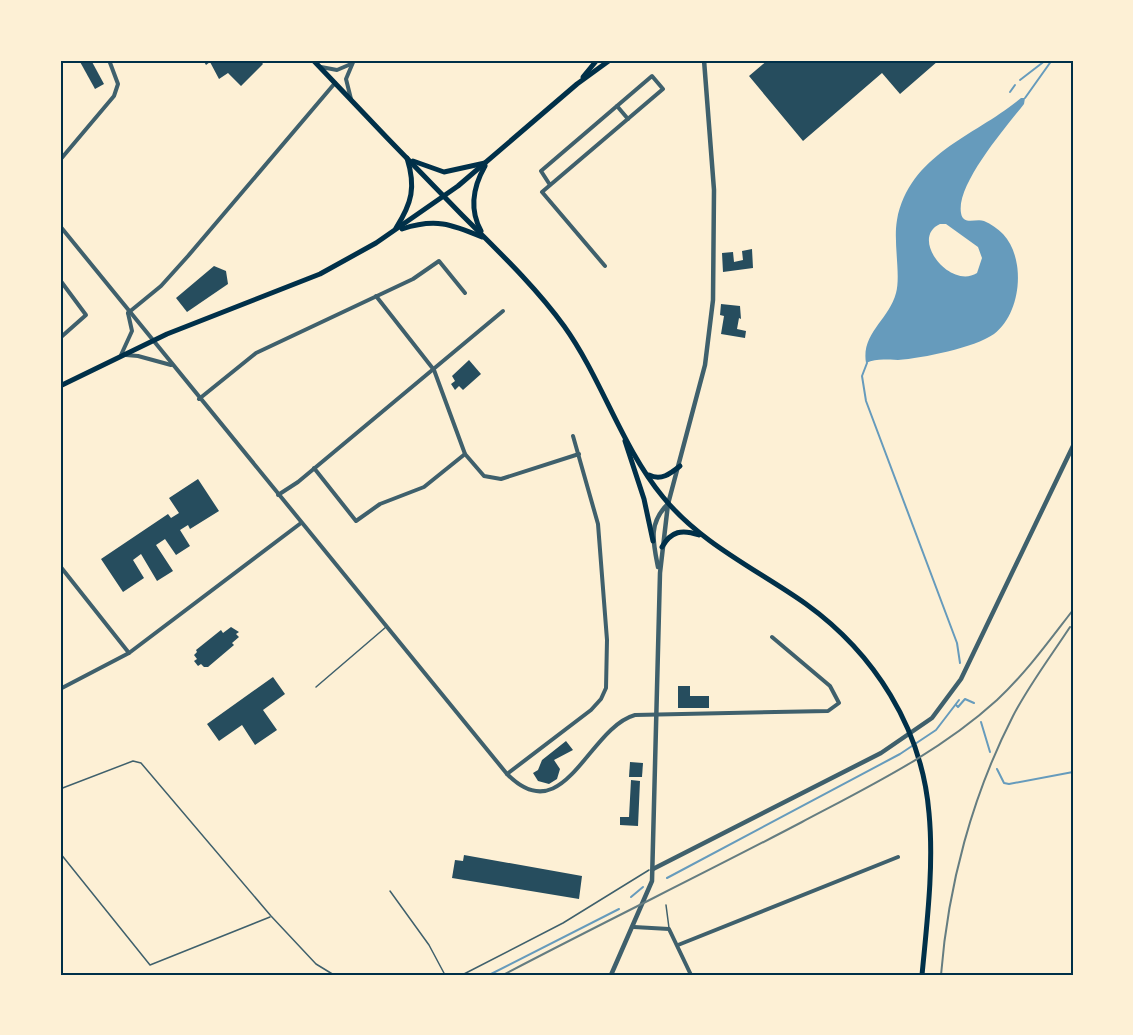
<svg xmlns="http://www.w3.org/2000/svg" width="1133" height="1035" viewBox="0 0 1133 1035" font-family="'PT Sans',sans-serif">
	<rect width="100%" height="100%" fill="#fdf0d5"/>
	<!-- water -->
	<path fill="#669bbc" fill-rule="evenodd" d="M 1021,98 L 1025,98 L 1024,104 C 1007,126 956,184 961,213 C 963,226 976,218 984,221 C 991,224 998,229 1003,234 C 1026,258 1022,313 994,334 C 974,348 923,358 898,360 C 886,360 877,358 866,363 C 861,333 889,320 896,293 C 901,275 893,242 897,220 C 910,153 976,136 1021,98 ZM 940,224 L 946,224 L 978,247 L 982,258 L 977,273 C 950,290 909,238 940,224 Z"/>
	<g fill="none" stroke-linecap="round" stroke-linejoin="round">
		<!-- stream -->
		<g stroke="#669bbc" stroke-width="2">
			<path d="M 1020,80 L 1046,60"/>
			<path d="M 1010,92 L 1015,85"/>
			<path d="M 1025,98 L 1052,60"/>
			<path d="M 867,363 L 862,376 L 866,401 L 957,643 L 960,663"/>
			<path d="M 956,705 L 958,707 L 965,699 L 974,703"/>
			<path d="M 981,722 L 990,752"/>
			<path d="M 997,769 L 1004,783 L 1009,784 L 1073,772"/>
			<path d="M 667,878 L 900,754 L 936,730 L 959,700"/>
			<path d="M 631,897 L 643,887"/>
			<path d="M 489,975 L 619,909"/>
		</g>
	</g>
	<!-- building -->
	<g fill="#264d5e">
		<path d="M 79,60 L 91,60 L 104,84 L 95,89 Z"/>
		<path d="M 203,60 L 260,60 L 263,64 L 241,86 L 228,73 L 219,79 L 210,62 L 206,65 Z"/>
		<path d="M 768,60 L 937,60 L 938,61 L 900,94 L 882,73 L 803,141 L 749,76 Z"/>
		<path d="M 752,249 L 753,268 L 723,272 L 722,253 L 733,252 L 734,262 L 743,260 L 742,251 Z"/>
		<path d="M 214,266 L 226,271 L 228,284 L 187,312 L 176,298 Z"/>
		<path d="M 721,304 L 740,306 L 741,319 L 739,318 L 737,329 L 746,331 L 745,338 L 721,334 L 724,316 L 720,315 Z"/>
		<path d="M 469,360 L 481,374 L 463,390 L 459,386 L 455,390 L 451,384 L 455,381 L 452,376 Z"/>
		<path d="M 198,479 L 219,511 L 190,529 L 188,525 L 180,530 L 190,546 L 176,555 L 165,539 L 156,545 L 173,571 L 157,581 L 141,554 L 133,560 L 144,578 L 123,592 L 101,559 L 168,514 L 171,518 L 179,513 L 169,498 Z"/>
		<path d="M 231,627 L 239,632 L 236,634 L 239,637 L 232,643 L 234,645 L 208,667 L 204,667 L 201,664 L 198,666 L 194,661 L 197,659 L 194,655 L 197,652 L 196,650 L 221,630 L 223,633 Z"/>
		<path d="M 273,677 L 285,694 L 263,710 L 277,730 L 255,745 L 242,725 L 219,741 L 207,724 Z"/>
		<path d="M 678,686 L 690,686 L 690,696 L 709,696 L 709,708 L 678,708 Z"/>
		<path d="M 566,741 L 573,750 L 554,760 L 560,769 L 557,779 L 549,784 L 538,781 L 533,773 L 538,770 L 542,760 Z"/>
		<path d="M 630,762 L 643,763 L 642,777 L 629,777 Z"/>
		<path d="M 631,780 L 640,781 L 638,826 L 620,825 L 620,817 L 629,817 Z"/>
		<path d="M 464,855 L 582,876 L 579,899 L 452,878 L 455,860 L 463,861 Z"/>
	</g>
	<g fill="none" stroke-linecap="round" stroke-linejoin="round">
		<!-- service -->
		<g stroke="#3f606c" stroke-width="1.5">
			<path d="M 316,687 L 386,627"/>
			<path d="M 60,789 L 133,761 L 141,763 L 271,916 L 316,964 L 334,975"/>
			<path d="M 60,853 L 150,965 L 270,917"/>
			<path d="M 390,891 L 429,945 L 445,975"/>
			<path d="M 666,905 L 669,928"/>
			<path d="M 462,975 L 563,923 L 649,870"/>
		</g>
		<!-- minor -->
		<g stroke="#3f606c" stroke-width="4">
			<path d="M 321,67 L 337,70 L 351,64"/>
			<path d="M 351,99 L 346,79 L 354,60"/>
			<path d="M 617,106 L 628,119"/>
			<path d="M 60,160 L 114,96 L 118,84 L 109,60"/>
			<path d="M 550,185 L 541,171 L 652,76 L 663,89 L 542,192 L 605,266"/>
			<path d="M 60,226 L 507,774 C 564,832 588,728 635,715 L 828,711 L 839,703 L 830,686 L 772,637"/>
			<path d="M 60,280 L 86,315 L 60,338"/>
			<path d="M 376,296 L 434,370 L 465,454 L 484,476 L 501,479 L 579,454"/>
			<path d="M 128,313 L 161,286 L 188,256 L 335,83"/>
			<path d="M 121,355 L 132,331 L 128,313"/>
			<path d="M 126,355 L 138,356 L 171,365"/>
			<path d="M 199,399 L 256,353 L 413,279 L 439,261 L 465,293"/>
			<path d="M 314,468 L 356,521 L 380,504 L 424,487 L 465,454"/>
			<path d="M 278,495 L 298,482 L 503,311"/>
			<path d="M 60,566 L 129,653"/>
			<path d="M 60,689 L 129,653 L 301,523"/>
			<path d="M 507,774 L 591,710 L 601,699 L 606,688 L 607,640 L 598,524 L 573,436"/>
			<path d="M 634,927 L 669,929 L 691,975"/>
			<path d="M 678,945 L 898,857"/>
		</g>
		<!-- tertiary -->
		<g stroke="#3f606c" stroke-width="4.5">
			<path d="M 658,567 C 653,542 648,523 668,504"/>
			<path d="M 653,869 L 881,753 L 932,718 L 961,679 L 1073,446"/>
			<path d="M 611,975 L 652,881 L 660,573 L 668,504 L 705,365 L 713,300 L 714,190 L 704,60"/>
		</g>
		<!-- primary -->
		<g stroke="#003049" stroke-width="5">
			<path d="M 313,60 C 362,112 412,164 462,215 C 497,250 535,286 564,326 C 602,379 621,446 663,497 C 701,544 758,570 806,604 C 874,653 922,728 929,813 C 934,866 927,922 922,975"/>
			<path d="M 583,77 L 597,60"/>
			<path d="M 413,161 L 444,172 L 485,163"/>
			<path d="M 396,228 C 412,203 416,187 407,158"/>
			<path d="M 402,229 C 435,218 451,224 482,237"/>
			<path d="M 481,231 C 469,209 473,187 485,166"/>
			<path d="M 60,386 L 167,334 L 320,274 L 376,243 L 458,186 L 577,84 L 610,60"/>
			<path d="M 625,441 L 644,499 L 653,541"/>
			<path d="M 649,475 C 661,481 670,474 680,466"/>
			<path d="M 662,547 C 671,531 682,529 699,535"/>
		</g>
		<!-- rail -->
		<g stroke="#657d81" stroke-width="2">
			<path d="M 503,975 C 602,923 703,874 802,822 C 870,786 940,752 997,700 C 1026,673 1049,641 1073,610"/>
			<path d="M 941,975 C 948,886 972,796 1013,716 C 1029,685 1051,656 1070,627"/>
		</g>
	</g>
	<!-- border -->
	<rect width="1133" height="1035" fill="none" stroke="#fdf0d5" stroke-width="123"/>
	<rect x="62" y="62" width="1010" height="912" fill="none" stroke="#003049" stroke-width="2"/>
</svg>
